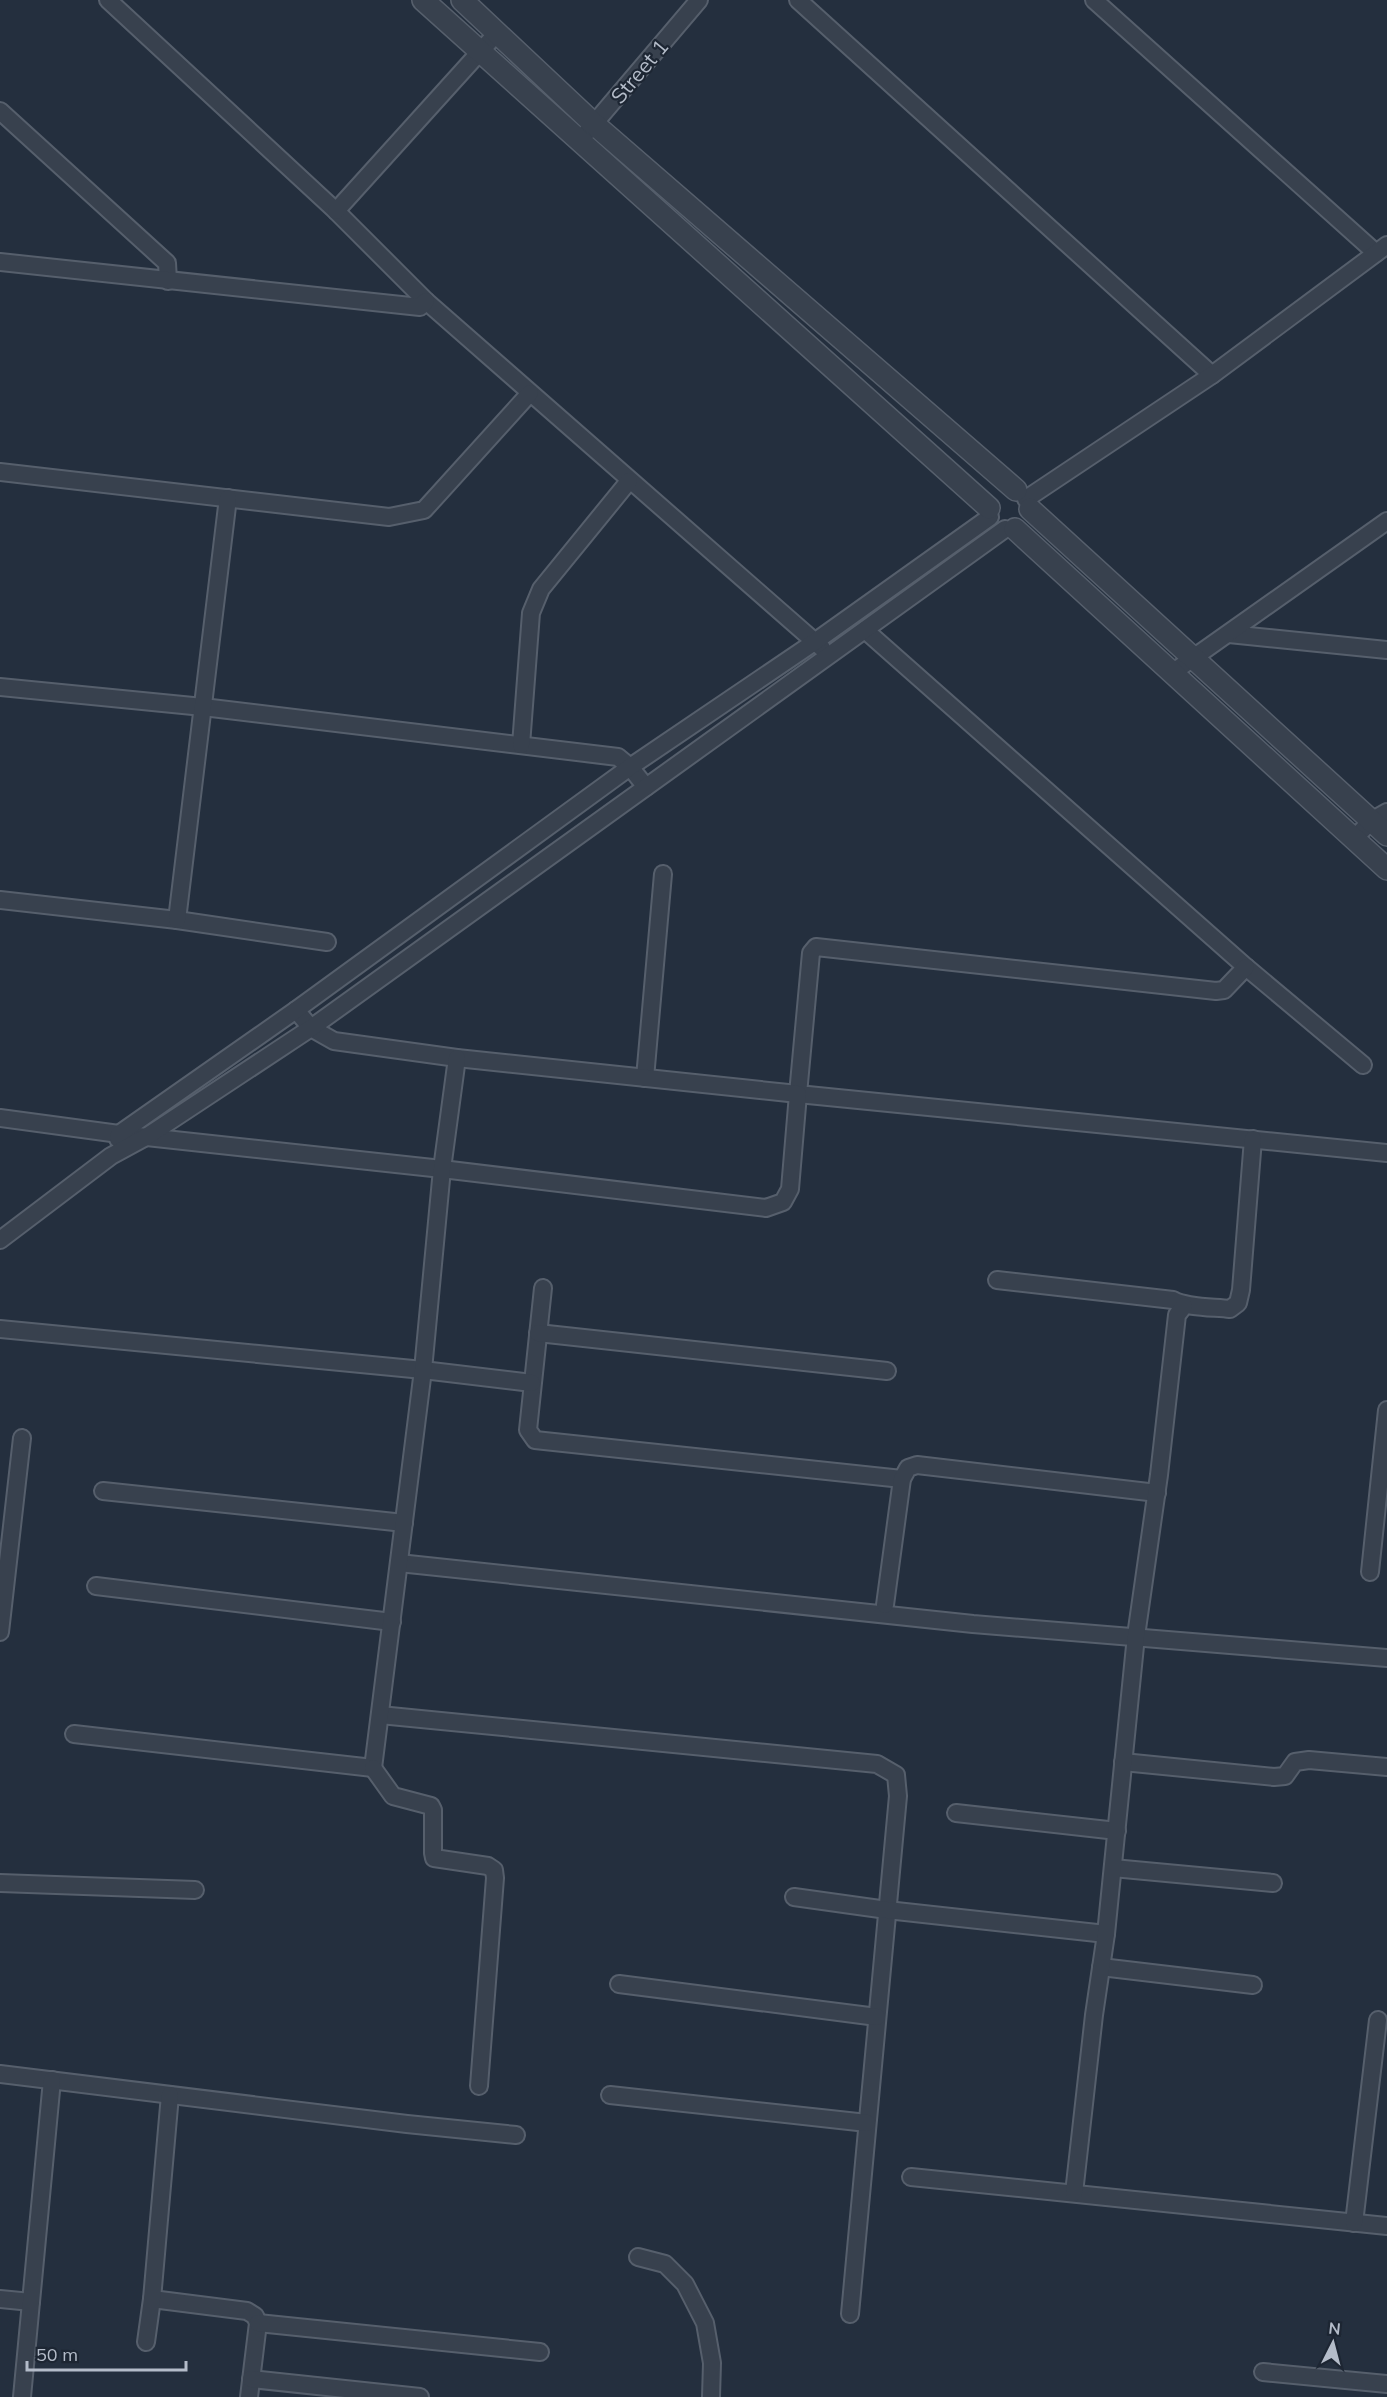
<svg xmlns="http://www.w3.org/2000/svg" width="1387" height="2397" viewBox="0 0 1387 2397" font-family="Mulish,sans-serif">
	<rect width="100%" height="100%" fill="#242f3e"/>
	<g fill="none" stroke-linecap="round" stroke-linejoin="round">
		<!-- minor casing -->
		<g stroke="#565f6c" stroke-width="20">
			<g id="minor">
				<path d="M 108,0 L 336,211 L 426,301 L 822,648"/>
				<path d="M 798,0 L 1212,375"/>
				<path d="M 1094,0 L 1376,253"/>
				<path d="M 0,111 L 167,263 L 168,281"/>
				<path d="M 587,132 L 699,0"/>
				<path d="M 336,211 L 497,33"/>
				<path d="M 0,262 L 420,307 L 426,301"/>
				<path d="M 0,472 L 389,517 L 424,510 L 530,393"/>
				<path d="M 1026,499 L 1212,375 L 1387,245"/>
				<path d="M 865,630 L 1246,967 L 1363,1065"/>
				<path d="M 1229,634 L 1387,650"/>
				<path d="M 1172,673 L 1387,521"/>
				<path d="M 0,687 L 203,707 L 618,757 L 630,767 L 646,787"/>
				<path d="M 521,745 L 531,613 L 541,589 L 629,481"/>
				<path d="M 1354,839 L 1371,821 L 1387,812"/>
				<path d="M 0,900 L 177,920 L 327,942"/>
				<path d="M 177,920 L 228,498"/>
				<path d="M 1246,967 L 1224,990 L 1216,991 L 816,947 L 811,953 L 798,1094 L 1387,1153"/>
				<path d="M 645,1078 L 663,874"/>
				<path d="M 0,1118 L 119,1134 L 442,1169 L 766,1208 L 783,1202 L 790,1189 L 798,1094 L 457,1058 L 334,1041 L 311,1028 L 296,1010"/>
				<path d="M 118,1139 L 119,1134 L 296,1010 L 630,767 L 816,641 L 990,517"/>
				<path d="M 0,1240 L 111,1156 L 146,1137 L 311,1028 L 1005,529"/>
				<path d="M 997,1280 L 1173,1300 C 1187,1308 1213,1307 1230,1309 L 1238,1303 L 1241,1290 L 1253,1139"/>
				<path d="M 543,1288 L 528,1430 L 535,1440 L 902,1479"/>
				<path d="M 0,1329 L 423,1370 L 532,1383"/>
				<path d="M 538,1333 L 887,1371"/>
				<path d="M 103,1491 L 404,1523"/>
				<path d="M 399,1563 L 973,1624 L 1387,1658"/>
				<path d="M 1370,1572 L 1387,1410"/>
				<path d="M 96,1586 L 392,1622"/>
				<path d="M 885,1605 L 902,1479 L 908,1468 L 917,1465 L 1157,1493"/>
				<path d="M 0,1632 L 22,1438"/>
				<path d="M 380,1715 L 877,1764 L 896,1775 L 898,1796 L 850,2314"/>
				<path d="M 74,1734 L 373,1768 L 423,1370 L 442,1169 L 457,1058"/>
				<path d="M 1123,1762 L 1274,1777 L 1285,1776 L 1295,1762 L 1309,1760 L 1387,1767"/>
				<path d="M 373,1768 L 393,1796 L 431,1806 L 433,1810 L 433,1853 L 434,1858 L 488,1866 L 494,1870 L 495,1878 L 479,2086"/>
				<path d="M 956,1813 L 1117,1831"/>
				<path d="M 1113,1868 L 1273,1883"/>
				<path d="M 0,1883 L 195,1890"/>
				<path d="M 794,1897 L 887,1910 L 1106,1934"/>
				<path d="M 1101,1967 L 1253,1985"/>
				<path d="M 619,1984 L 877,2017"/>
				<path d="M 0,2074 L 407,2124 L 516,2135"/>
				<path d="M 610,2095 L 867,2123"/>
				<path d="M 911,2177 L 1387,2226"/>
				<path d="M 1074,2193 L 1094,2015 L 1106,1934 L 1136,1636 L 1159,1475 L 1177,1315 L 1184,1306"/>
				<path d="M 1354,2223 L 1378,2020"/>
				<path d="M 638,2257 L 665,2264 L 685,2284 L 705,2323 L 712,2363 L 711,2397"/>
				<path d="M 0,2299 L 31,2302"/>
				<path d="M 152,2299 L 247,2311 L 255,2316 L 258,2323 L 249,2397"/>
				<path d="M 258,2323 L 540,2352"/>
				<path d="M 146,2342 L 152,2299 L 170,2095"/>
				<path d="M 1263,2372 L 1387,2384"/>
				<path d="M 251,2379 L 420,2397"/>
				<path d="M 22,2397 L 52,2080"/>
			</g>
		</g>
		<!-- tertiary casing -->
		<g stroke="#565f6c" stroke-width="24">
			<g id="tertiary">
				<path d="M 423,0 L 989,508"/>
				<path d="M 462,0 L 594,124 L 1016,490"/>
				<path d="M 1030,509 L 1387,835"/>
				<path d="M 1015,529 L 1387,869"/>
			</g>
		</g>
		<!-- minor -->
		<use href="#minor" stroke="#38414e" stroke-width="16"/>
		<!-- tertiary -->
		<use href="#tertiary" stroke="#38414e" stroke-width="21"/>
	</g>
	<g text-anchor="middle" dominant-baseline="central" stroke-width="4.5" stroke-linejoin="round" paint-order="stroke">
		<!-- street labels -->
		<g font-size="21" fill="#b4bcc9" stroke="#1d2633">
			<text transform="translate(639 71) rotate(-50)">Street 1</text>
		</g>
	</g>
	<!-- north arrow -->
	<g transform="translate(1333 2343) rotate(6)" stroke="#1d2633" stroke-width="4.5" paint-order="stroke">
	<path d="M0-4.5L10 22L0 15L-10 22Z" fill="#b4bcc9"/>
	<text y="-9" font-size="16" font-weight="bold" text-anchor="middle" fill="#b4bcc9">N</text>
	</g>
	<!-- scale -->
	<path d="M27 2361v9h159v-9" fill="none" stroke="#b4bcc9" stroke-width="3"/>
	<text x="36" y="2361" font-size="18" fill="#b4bcc9" stroke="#1d2633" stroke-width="4.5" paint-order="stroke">50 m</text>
</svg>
